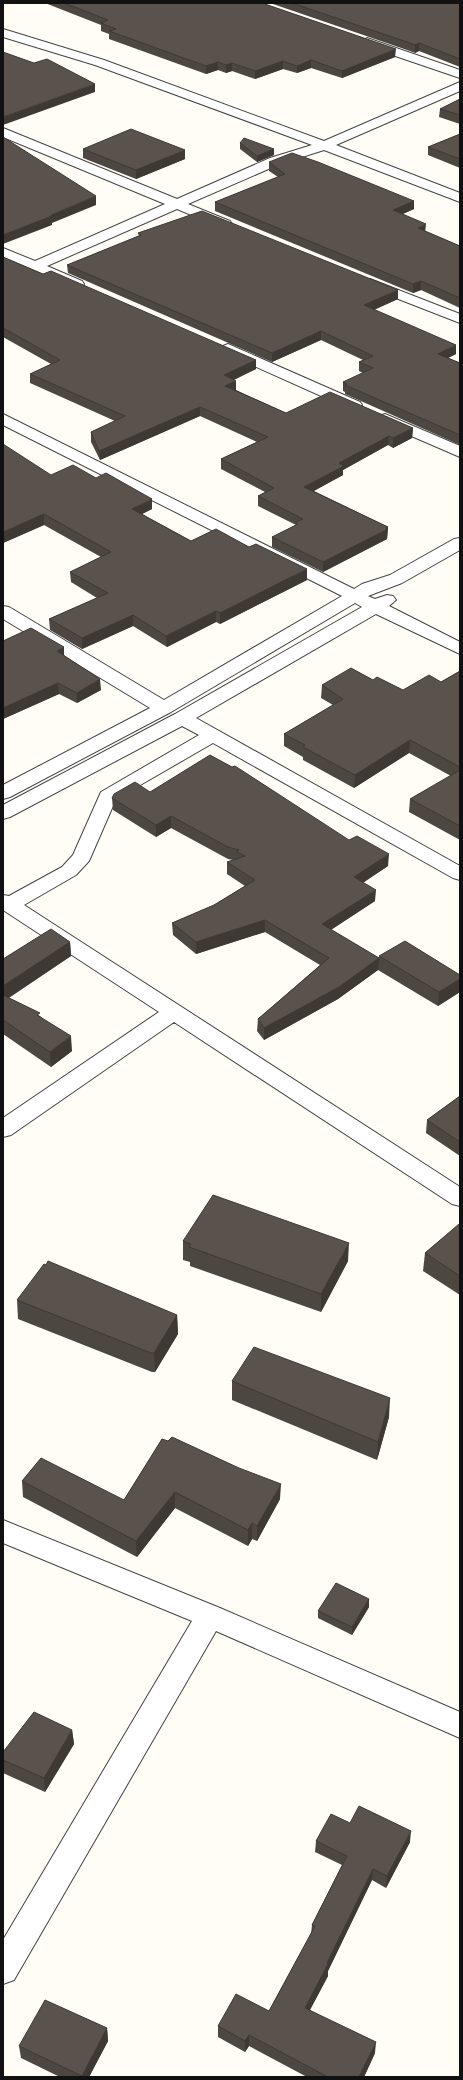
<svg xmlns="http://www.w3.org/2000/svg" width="463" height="2080" viewBox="0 0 463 2080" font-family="Lora,serif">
	<rect width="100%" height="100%" fill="#fffdf5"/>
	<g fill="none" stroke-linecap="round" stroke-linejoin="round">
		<!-- street casing -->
		<g stroke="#444" stroke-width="2">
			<g id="street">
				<path d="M 3,29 L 104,60 L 324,141 L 460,82 L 460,91 L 336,145 L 460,193 L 460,202 L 324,150 L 280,164 L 188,204 L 230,221 L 232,224 L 230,227 L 220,227 L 177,209 L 47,266 L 82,281 L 84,284 L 82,287 L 72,287 L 3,257 L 3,248 L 35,261 L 165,204 L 3,137 L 3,128 L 177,199 L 270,158 L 312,145 L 95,65 L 3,37 Z"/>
				<path d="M 367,38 L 460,70 L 460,78 L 363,45 L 361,42 Z"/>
				<path d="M 370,279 L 460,314 L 460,323 L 365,286 L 363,283 L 365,280 Z"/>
				<path d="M 228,344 L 360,402 L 362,405 L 360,408 L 348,408 L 223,352 L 220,349 L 223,346 Z"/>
				<path d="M 3,414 L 354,589 L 362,584 L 390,575 L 454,539 L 460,538 L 460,550 L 402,583 L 368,596 L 375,599 L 387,595 L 393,596 L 396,600 L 389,606 L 460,642 L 460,654 L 376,614 L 196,718 L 460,866 L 460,880 L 453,878 L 213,743 L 116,799 L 89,861 L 76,875 L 24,905 L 460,1187 L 460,1206 L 452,1204 L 174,1022 L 11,1135 L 3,1137 L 3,1118 L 159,1012 L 3,910 L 3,895 L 9,896 L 62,867 L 73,855 L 101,792 L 199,735 L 182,726 L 10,817 L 3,819 L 3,805 L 175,714 L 362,607 L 355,603 L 171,712 L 10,797 L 3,799 L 3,785 L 150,708 L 3,619 L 3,606 L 9,607 L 164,700 L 342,596 L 3,425 Z"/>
				<path d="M 385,414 L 460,446 L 460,457 L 379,422 L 377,419 L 379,416 Z"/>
				<path d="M 3,1520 L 220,1608 L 460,1712 L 460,1738 L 216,1631 L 14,1980 L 3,1984 L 3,1940 L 192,1621 L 3,1543 Z"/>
			</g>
		</g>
		<!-- street -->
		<use href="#street" fill="#fff" fill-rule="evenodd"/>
	</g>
	<!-- wall -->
	<g fill="#4d4742">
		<path d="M 45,3 L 262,3 L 395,57 L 342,78 L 311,68 L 297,73 L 283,69 L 255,79 L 232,71 L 226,73 L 218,70 L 206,74 L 109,39 L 109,34 L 101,31 L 101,25 Z"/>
		<path d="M 270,3 L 460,3 L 460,67 L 419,51 L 415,53 L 410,51 Z"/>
		<path d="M 460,99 L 460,124 L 439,117 L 440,109 Z"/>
		<path d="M 460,134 L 460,168 L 428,155 L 428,147 Z"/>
		<path d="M 240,143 L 274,149 L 274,155 L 257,162 L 240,149 Z"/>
		<path d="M 83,149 L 185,159 L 136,179 L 83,158 Z"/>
		<path d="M 269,162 L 414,201 L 414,209 L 402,214 L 425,231 L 460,246 L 460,308 L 421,290 L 413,293 L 215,211 L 215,202 L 278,177 L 269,171 Z"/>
		<path d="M 138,233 L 398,299 L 374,310 L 456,354 L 448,358 L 460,363 L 460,445 L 345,394 L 345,392 L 343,391 L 343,382 L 363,373 L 359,371 L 359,362 L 363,360 L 321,340 L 272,362 L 68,273 L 67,265 L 139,236 Z"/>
		<path d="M 3,257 L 43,274 L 256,360 L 256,369 L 234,380 L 236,390 L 286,413 L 413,428 L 412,438 L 393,448 L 388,445 L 343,470 L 343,475 L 314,491 L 388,527 L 387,539 L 323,572 L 272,547 L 272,537 L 296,525 L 258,506 L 258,496 L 265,492 L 221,469 L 221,459 L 257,442 L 200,416 L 100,460 L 91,442 L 91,432 L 115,421 L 30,383 L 30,374 L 51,364 L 3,337 Z"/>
		<path d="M 51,475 L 152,509 L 142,514 L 191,541 L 307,580 L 220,624 L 216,622 L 167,647 L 133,626 L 82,649 L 50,630 L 49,619 L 97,598 L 71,582 L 70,572 L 101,557 L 44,525 L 3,543 Z"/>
		<path d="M 3,641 L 64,655 L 101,690 L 77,703 L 59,694 L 3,719 Z"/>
		<path d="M 460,671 L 460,840 L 409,812 L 410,799 L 451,776 L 409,753 L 354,788 L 303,760 L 303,757 L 284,746 L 284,734 L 333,705 L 321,698 L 322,685 L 373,680 L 403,690 L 441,682 Z"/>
		<path d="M 150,792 L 388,866 L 363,882 L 375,901 L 331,930 L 379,958 L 379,956 L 460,975 L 460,992 L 438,1006 L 378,970 L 338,999 L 264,1040 L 257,1031 L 258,1019 L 320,965 L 265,932 L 196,954 L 173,935 L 172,923 L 214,905 L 245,886 L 227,874 L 227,862 L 233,860 L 228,859 L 171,828 L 156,837 L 113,810 L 112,798 Z"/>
		<path d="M 70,942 L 71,956 L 9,998 L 40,1016 L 72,1051 L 51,1067 L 3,1034 L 3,959 Z"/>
		<path d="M 460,1096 L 460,1156 L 426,1133 L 427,1120 Z"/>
		<path d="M 460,1224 L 460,1295 L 423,1271 L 425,1253 Z"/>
		<path d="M 183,1241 L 348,1261 L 321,1312 L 190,1266 L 190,1262 L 183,1260 Z"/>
		<path d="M 17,1300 L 177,1315 L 178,1334 L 155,1372 L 152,1372 L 18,1319 Z"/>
		<path d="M 232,1381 L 389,1417 L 377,1460 L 232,1400 Z"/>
		<path d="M 162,1439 L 280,1499 L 257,1541 L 252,1539 L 248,1546 L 175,1508 L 137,1557 L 23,1497 L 22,1481 L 124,1500 Z"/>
		<path d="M 369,1599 L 369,1607 L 352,1635 L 318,1618 L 318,1611 Z"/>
		<path d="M 72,1730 L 74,1744 L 45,1792 L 3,1773 L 3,1752 Z"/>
		<path d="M 350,1823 L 410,1842 L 386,1888 L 372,1880 L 328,1971 L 328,1976 L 310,2010 L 375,2053 L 364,2077 L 307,2077 L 249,2046 L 245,2052 L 218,2037 L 218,2026 L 269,2011 L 311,1934 L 312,1925 L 342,1865 L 315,1852 L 316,1841 Z"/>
		<path d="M 107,2028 L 108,2041 L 89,2077 L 60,2077 L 21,2058 L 19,2046 Z"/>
	</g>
	<!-- shaded-wall -->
	<g fill="#3f3936">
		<path d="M 419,43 L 419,51 L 415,53 L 415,45 Z"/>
		<path d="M 396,49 L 395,57 L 342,78 L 342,71 Z"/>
		<path d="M 311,60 L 311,68 L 297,73 L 297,66 Z"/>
		<path d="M 283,61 L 283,69 L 255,79 L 255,71 Z"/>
		<path d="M 218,62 L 218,70 L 206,74 L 206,66 Z"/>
		<path d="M 232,63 L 232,71 L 226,73 L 226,65 Z"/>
		<path d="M 95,84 L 95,92 L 3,125 L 3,117 Z"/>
		<path d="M 274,149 L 274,155 L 257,162 L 257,156 Z"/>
		<path d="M 185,150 L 185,159 L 136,179 L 136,170 Z"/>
		<path d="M 96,196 L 96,205 L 52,223 L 52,225 L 3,244 L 3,235 L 51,215 Z"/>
		<path d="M 414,201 L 414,209 L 392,219 L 393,210 Z"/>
		<path d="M 426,224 L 425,233 L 418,228 Z"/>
		<path d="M 421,281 L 421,290 L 413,293 L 413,284 Z"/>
		<path d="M 398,290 L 398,299 L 364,314 L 364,305 Z"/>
		<path d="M 321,331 L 321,340 L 272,362 L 272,353 Z"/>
		<path d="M 456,345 L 456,354 L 438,363 L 438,354 Z"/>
		<path d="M 256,360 L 256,369 L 224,384 L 224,375 Z"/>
		<path d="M 236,381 L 236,390 L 226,395 L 225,386 Z"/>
		<path d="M 200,407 L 200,416 L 100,460 L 99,451 Z"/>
		<path d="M 413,428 L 412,438 L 393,448 L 393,438 Z"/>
		<path d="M 389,436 L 388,445 L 343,470 L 343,475 L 304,496 L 304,487 L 339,463 Z"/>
		<path d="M 152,499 L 152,509 L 132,519 L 132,509 Z"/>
		<path d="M 44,514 L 44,525 L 3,543 L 3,532 Z"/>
		<path d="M 388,527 L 387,539 L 323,572 L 323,562 Z"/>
		<path d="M 307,569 L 307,580 L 220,624 L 220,613 Z"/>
		<path d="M 216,611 L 216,622 L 167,647 L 166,636 Z"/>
		<path d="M 133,615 L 133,626 L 82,649 L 82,638 Z"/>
		<path d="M 64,647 L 64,658 L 57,651 Z"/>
		<path d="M 100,679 L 101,690 L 77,703 L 77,693 Z"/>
		<path d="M 58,683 L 59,694 L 3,719 L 3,708 Z"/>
		<path d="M 410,740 L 409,753 L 354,788 L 355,775 Z"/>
		<path d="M 171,816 L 171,828 L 156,837 L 156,825 Z"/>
		<path d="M 389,854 L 388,866 L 354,889 L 354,877 Z"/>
		<path d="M 376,890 L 375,901 L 321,936 L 322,924 Z"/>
		<path d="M 265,920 L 265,932 L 196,954 L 196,942 Z"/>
		<path d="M 70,942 L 71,956 L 3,1001 L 3,986 Z"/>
		<path d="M 379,958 L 378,970 L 338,999 L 264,1040 L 264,1028 Z"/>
		<path d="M 460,979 L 460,992 L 438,1006 L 439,992 Z"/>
		<path d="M 71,1036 L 72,1051 L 51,1067 L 50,1052 Z"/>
		<path d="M 349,1243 L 348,1261 L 321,1312 L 321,1294 Z"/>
		<path d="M 177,1315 L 178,1334 L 155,1372 L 154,1353 Z"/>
		<path d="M 390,1398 L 389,1417 L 377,1460 L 378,1442 Z"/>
		<path d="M 281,1484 L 280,1499 L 257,1541 L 257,1526 Z"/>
		<path d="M 175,1492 L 175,1508 L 137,1557 L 136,1541 Z"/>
		<path d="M 252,1523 L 252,1539 L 248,1546 L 248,1530 Z"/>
		<path d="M 369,1599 L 369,1607 L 352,1635 L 352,1627 Z"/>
		<path d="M 72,1730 L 74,1744 L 45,1792 L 44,1778 Z"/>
		<path d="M 411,1831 L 410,1842 L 386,1888 L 387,1876 Z"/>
		<path d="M 373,1869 L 372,1880 L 328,1971 L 328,1976 L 305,2019 L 305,2008 Z"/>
		<path d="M 107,2028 L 108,2041 L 89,2077 L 83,2077 L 82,2076 Z"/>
		<path d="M 249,2035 L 249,2046 L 245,2052 L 245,2041 Z"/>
		<path d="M 376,2042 L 375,2053 L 364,2077 L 359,2077 Z"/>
	</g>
	<!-- building -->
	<g fill="#5a524d" stroke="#3f3936">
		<path d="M 64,3 L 262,3 L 396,49 L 342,71 L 311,60 L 297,66 L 283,61 L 255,71 L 232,63 L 226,65 L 218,62 L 206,66 L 109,31 L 116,29 L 101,23 L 108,20 Z"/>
		<path d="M 292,3 L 460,3 L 460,59 L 419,43 L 415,45 L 410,43 Z"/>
		<path d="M 3,52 L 34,63 L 47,59 L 95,84 L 3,117 Z"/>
		<path d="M 460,99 L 460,115 L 440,109 Z"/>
		<path d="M 131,129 L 185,150 L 136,170 L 83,149 Z"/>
		<path d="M 460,134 L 460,159 L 428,147 Z"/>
		<path d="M 3,137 L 96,196 L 51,215 L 52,216 L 3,235 Z"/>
		<path d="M 244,138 L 274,149 L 257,156 L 240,143 Z"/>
		<path d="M 292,153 L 318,162 L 414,201 L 393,210 L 426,224 L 418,228 L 460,246 L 460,298 L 421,281 L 413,284 L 215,202 L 285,174 L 269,162 Z"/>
		<path d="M 202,211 L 398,290 L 364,305 L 456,345 L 438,354 L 460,363 L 460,435 L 345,385 L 347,384 L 343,382 L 373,368 L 359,362 L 373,356 L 321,331 L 272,353 L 67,265 L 141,235 L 138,233 Z"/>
		<path d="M 3,257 L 43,274 L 51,271 L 256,360 L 224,375 L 236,381 L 225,386 L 286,413 L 330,392 L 413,428 L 393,438 L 389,436 L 339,463 L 344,466 L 304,487 L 388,527 L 386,528 L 388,529 L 323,562 L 272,537 L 298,524 L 296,522 L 303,519 L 258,496 L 274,488 L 221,459 L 268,437 L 200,407 L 99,451 L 91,432 L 125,416 L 30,374 L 60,360 L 3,328 Z"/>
		<path d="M 3,444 L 51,475 L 73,465 L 96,478 L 106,473 L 152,499 L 132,509 L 191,541 L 216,529 L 249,547 L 256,544 L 307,569 L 220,613 L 216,611 L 166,636 L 133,615 L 82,638 L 49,619 L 108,593 L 70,572 L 111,552 L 44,514 L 3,532 Z"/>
		<path d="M 31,628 L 64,647 L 57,651 L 100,679 L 77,693 L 58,683 L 3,708 L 3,641 Z"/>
		<path d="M 351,668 L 373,680 L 377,677 L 403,690 L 429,675 L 441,682 L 460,671 L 460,767 L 410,740 L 355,775 L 303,747 L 305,745 L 284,734 L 343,699 L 322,685 Z"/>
		<path d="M 210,755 L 232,767 L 235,766 L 349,840 L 357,836 L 389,854 L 354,877 L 376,890 L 322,924 L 379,958 L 339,987 L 264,1028 L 258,1019 L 329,958 L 265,920 L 196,942 L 172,923 L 214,905 L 255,880 L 227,862 L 245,856 L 237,852 L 239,850 L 228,847 L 171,816 L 156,825 L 112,798 L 114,794 L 135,782 L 150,792 Z"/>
		<path d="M 460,770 L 460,826 L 410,799 Z"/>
		<path d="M 51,929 L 70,942 L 3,986 L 3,959 Z"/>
		<path d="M 405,941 L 460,975 L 460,979 L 439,992 L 379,956 Z"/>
		<path d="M 3,995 L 40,1013 L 37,1015 L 71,1036 L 50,1052 L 3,1020 Z"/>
		<path d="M 460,1096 L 460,1142 L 427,1120 Z"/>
		<path d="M 213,1195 L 349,1243 L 321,1294 L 189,1247 L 191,1244 L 183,1241 Z"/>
		<path d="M 459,1224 L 460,1224 L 460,1276 L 425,1253 Z"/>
		<path d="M 48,1261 L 177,1315 L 154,1353 L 151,1353 L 17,1300 L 44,1264 L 46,1265 Z"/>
		<path d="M 254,1347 L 390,1398 L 378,1442 L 232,1381 Z"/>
		<path d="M 172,1437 L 239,1468 L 281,1484 L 257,1526 L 252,1523 L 248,1530 L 175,1492 L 136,1541 L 22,1481 L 41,1458 L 124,1500 L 162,1439 L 168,1441 Z"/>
		<path d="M 336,1583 L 369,1599 L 352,1627 L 318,1611 Z"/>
		<path d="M 34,1712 L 72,1730 L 44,1778 L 3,1760 L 3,1752 Z"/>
		<path d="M 359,1806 L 411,1831 L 387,1876 L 373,1869 L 327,1963 L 328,1964 L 305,2008 L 376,2042 L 359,2077 L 328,2077 L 249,2035 L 245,2041 L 218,2026 L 236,1994 L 269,2011 L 315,1926 L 312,1925 L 347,1856 L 316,1841 L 331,1814 L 350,1823 Z"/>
		<path d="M 45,2000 L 107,2028 L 82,2076 L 19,2046 Z"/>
	</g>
	<!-- border -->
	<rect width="463" height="2080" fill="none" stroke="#111111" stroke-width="8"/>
</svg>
